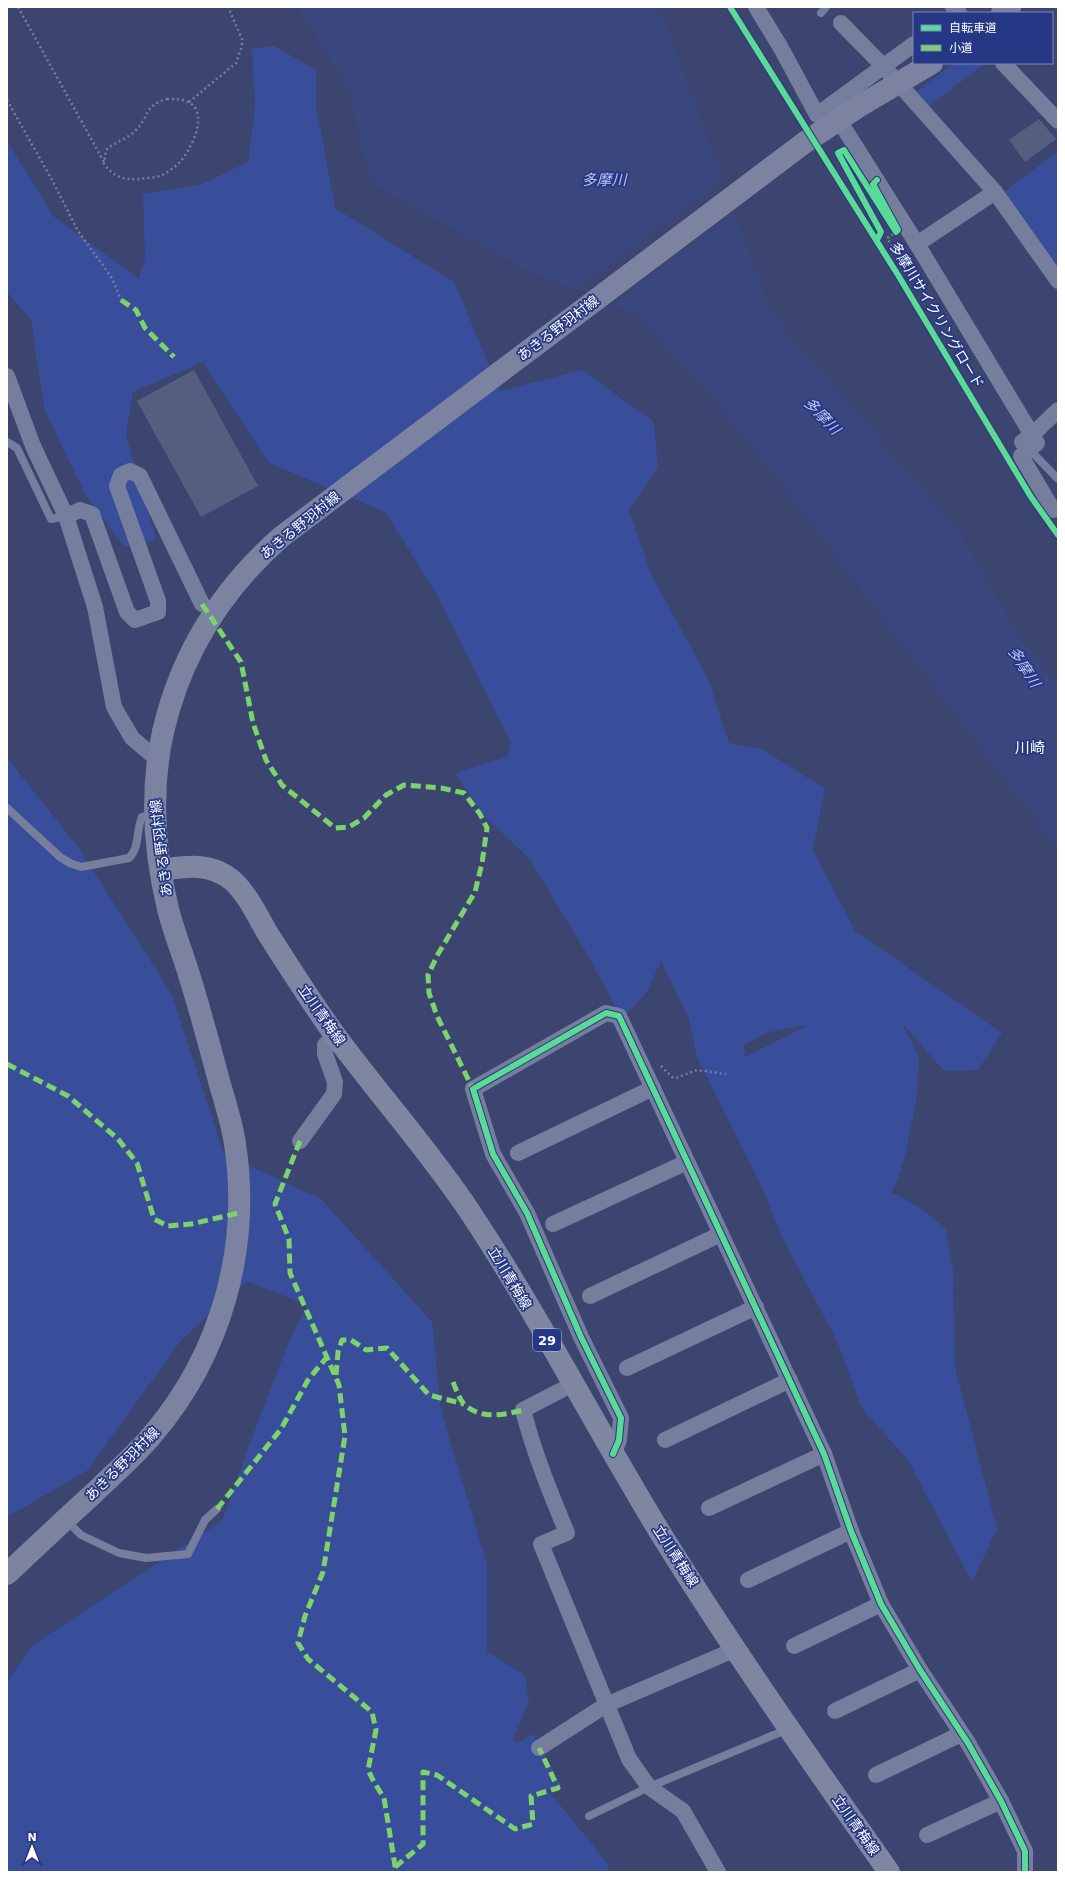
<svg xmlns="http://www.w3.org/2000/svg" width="1065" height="1879" viewBox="0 0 1065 1879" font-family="'DejaVu Sans','Noto Sans JP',sans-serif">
	<rect width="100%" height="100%" fill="#3b456f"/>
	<!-- green -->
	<g fill="#394e9a" fill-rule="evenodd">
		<path d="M 274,46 L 316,70 L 316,105 L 335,208 L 454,282 L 500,391 L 582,370 L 654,422 L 658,468 L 629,509 L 651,574 L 709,681 L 729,743 L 764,750 L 825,789 L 813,850 L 855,931 L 1002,1033 L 978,1070 L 944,1071 L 902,1023 L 919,1057 L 917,1096 L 906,1152 L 896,1184 L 891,1192 L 919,1207 L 946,1229 L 953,1269 L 955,1367 L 997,1529 L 972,1582 L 908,1460 L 863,1410 L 837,1341 L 783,1239 L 761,1185 L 697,1057 L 689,1018 L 661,961 L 647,992 L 622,1018 L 586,952 L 529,858 L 483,815 L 455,773 L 508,756 L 511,743 L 435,591 L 385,512 L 269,463 L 203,362 L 133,392 L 126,435 L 156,540 L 125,547 L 85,494 L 45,411 L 31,320 L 7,292 L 7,141 L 53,216 L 139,279 L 145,259 L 143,194 L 202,184 L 248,162 L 255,109 L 252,49 ZM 807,1025 L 807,1026 L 745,1057 L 744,1045 L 769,1032 Z"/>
		<path d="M 954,63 L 985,63 L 928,107 L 916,92 Z"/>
		<path d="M 1058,151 L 1058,271 L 1002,194 Z"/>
		<path d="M 7,758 L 78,847 L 171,993 L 224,1154 L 321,1199 L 432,1322 L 441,1410 L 487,1565 L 487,1652 L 525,1675 L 529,1702 L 513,1739 L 516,1743 L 533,1734 L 561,1785 L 547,1789 L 608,1864 L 608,1872 L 7,1872 L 7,1682 L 33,1645 L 222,1521 L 260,1416 L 288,1344 L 307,1305 L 247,1281 L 182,1339 L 88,1470 L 7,1517 Z"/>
	</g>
	<!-- water -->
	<path fill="#3a477f" d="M 297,7 L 655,7 L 662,13 L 771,312 L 961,534 L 1015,630 L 1058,685 L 1058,850 L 741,431 L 637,315 L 530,272 L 376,186 L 361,150 L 351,92 Z"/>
	<!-- pier -->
	<path fill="#3b456f" d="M 725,179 L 737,211 L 610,306 L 575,291 Z"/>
	<!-- building -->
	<g fill="#565e80">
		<path d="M 1039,119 L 1056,139 L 1025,162 L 1009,140 Z"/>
		<path d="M 194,370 L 258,486 L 201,517 L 137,401 Z"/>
	</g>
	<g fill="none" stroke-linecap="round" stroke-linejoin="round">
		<!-- path -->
		<g stroke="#767e9d" stroke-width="2.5" stroke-dasharray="2 3" stroke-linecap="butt">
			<path d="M 18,7 L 104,162"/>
			<path d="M 167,99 C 174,99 181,99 188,102 C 210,112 191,150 180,162 C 175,167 167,173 160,176 C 153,178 145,178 139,179 C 123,180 114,177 104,164 L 106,150 C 115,142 127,139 135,131 C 149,118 144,105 167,99 Z"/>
			<path d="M 7,100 L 52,180 L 78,231 L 112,278 L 121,300"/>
			<path d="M 189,102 L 236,63 L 242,46 L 242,39 L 228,7"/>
			<path d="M 893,234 L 887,238 L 907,270"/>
			<path d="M 898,275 L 913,265"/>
			<path d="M 661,1066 L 672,1077 L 676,1078 L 697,1070 L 726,1074"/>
		</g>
		<!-- service -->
		<g stroke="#767e9d" stroke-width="8">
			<path d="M 821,13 L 826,7"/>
			<path d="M 7,442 L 17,448 L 51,519 L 66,516"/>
			<path d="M 1029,449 L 1058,479"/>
			<path d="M 7,808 L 60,857 L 70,863 L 81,867 L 129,858 C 140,848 136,829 142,817 L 154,814"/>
			<path d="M 66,1520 L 81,1535 L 119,1553 L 146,1558 L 188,1554 L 205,1520 L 217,1509"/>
			<path d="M 589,1816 L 649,1787 L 788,1729"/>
		</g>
		<!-- minor -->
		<g stroke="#767e9d" stroke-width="16">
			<path d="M 756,7 L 781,48 L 817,115 L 914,44"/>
			<path d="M 953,7 L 959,13"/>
			<path d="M 841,23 L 883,66 L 995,192 L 917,244"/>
			<path d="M 1003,63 L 1058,121"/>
			<path d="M 830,106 L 917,244 L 1032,435 L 1058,410"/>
			<path d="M 995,192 L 1058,281"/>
			<path d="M 7,376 L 33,446 L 66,516 L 95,607 L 114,707 L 132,738 L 158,760"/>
			<path d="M 1022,442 L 1032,435 L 1037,443 L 1021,456 L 1053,510"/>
			<path d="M 66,516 L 80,510 L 92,514 L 127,612 L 135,620 L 158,612 L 158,601 L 117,486 L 121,475 L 130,471 L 140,476 L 202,604"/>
			<path d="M 300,1141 L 334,1094 L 335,1082 L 325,1054 L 325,1045 L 335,1035"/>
			<path d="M 518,1153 L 653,1088"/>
			<path d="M 553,1224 L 687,1162"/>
			<path d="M 590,1296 L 721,1234"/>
			<path d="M 627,1368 L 756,1307"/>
			<path d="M 573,1384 L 523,1410 C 534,1453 550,1492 567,1533 L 541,1544 L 629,1759 L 649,1787 L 683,1811 L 718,1872"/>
			<path d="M 665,1440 L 790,1380"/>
			<path d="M 613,1454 L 619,1440 L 621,1418 L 581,1337 L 527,1213 L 493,1154 L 473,1089 L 606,1013 L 619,1016 L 824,1454 L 851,1531 L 881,1604 L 920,1670 L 968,1743 L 1001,1801 L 1025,1851 L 1025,1872"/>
			<path d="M 709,1508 L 824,1454"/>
			<path d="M 748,1580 L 851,1531"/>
			<path d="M 794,1646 L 881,1604"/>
			<path d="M 835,1711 L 920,1670"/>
			<path d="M 539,1748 L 606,1705 L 736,1649"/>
			<path d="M 876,1775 L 961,1734"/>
			<path d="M 927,1835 L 1001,1801"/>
		</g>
		<!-- secondary -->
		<g stroke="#7c83a1" stroke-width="22">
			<path d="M 1002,13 L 1010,7"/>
			<path d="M 7,1574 C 36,1547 64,1520 93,1494 C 113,1474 135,1456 153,1434 C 221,1354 251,1248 235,1144 C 232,1123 225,1102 219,1081 C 210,1047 201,1014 191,981 C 184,957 174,933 168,909 C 154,851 150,791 163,732"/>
		</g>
		<!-- primary -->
		<path stroke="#7f86a2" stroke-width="22" d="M 161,870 C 187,866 211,862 233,881 C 248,895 258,917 268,934 C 290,968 311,1002 335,1035 C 379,1095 429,1150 470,1212 C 539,1316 596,1428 661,1534 C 733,1650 811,1761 889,1872"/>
		<!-- secondary-bridge -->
		<path stroke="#7c83a1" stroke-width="22" d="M 163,732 C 181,654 221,590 281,537 L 804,143 L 858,107 L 932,63"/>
		<!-- quiet -->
		<g stroke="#7cd36c" stroke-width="5" stroke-dasharray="10 5" stroke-linecap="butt">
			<path d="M 121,300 L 136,310 L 145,328 L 174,357"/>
			<path d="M 202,604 L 241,662 L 253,723 L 266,760 L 282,785 L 335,828 L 349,827 L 364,818 L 386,795 L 404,785 L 441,788 L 464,793 L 480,814 L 487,828 L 482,863 L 475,892 L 438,954 L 428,975 L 429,993 L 437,1016 L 473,1089"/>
			<path d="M 7,1064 L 68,1096 L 118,1139 L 137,1163 L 154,1219 L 168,1226 L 191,1224 L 239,1213"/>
			<path d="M 300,1141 L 275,1204 L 289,1239 L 290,1273 L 339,1385 L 345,1436 L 323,1572 L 305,1616 L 298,1643 L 308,1659 L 372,1712 L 376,1730 L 368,1770 L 374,1782 L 384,1798 L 396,1872"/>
			<path d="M 336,1375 L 338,1352 L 342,1340 L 351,1340 L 366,1350 L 387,1348 L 429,1395 L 464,1404"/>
			<path d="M 453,1382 C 456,1389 459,1399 464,1404 C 481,1420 504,1415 523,1410"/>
			<path d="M 217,1509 L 281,1429 L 308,1380 L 327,1357"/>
			<path d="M 395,1867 L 423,1844 L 423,1772 L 437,1775 L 515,1829 L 533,1824 L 531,1796 L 558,1788 L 539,1748"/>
		</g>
		<!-- cycleway casing -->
		<g stroke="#253785" stroke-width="8">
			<g id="cycleway">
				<path d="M 730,7 L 898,275 L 1031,497 L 1058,535"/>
				<path d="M 877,180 L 873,184 L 898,230 L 896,232 L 844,150 L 838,153 L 881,232 L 877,240"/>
				<path d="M 613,1454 L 619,1440 L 621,1418 L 581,1337 L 527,1213 L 493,1154 L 473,1089 L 606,1013 L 619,1016 L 824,1454 L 851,1531 L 881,1604 L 920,1670 L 968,1743 L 1001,1801 L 1025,1851 L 1025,1872"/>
			</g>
		</g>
		<!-- cycleway -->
		<use href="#cycleway" stroke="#5adb95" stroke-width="6"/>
	</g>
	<g text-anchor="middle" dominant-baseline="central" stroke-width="3.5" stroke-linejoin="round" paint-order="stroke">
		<!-- shield labels -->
		<rect fill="#253785" stroke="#bec3da" stroke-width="1" x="533" y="1329" width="28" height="22" rx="3"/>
		<g font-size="13" font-weight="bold" fill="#fff">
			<text x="547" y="1340">29</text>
		</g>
		<!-- street labels -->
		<g font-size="14" fill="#fff" stroke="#253785">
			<text transform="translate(937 315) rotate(59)">多摩川サイクリングロード</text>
			<text transform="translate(558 328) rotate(-37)">あきる野羽村線</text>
			<text transform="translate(300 525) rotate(-39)">あきる野羽村線</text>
			<text transform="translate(161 848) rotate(-97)">あきる野羽村線</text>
			<text transform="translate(322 1015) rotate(55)">立川青梅線</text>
			<text transform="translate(510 1278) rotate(59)">立川青梅線</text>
			<text transform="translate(122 1464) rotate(-45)">あきる野羽村線</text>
			<text transform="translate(676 1556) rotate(57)">立川青梅線</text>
			<text transform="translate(856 1825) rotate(55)">立川青梅線</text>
		</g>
		<!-- water labels -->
		<g font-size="15" font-style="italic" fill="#bac5ef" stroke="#253785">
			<text x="604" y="180">多摩川</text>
			<text transform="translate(822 416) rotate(46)">多摩川</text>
			<text transform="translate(1024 667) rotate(57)">多摩川</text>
		</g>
		<!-- neighbourhood labels -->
		<g font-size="15" fill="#fff" stroke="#253785">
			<text x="1030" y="748">川崎</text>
		</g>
	</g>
	<!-- border -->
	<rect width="1065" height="1879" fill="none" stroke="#ffffff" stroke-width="16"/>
	<!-- legend -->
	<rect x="913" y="12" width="140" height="52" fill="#253785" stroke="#7c87b6"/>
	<rect x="921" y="25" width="20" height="6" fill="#5adb95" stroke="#7c87b6"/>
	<text x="949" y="32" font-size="12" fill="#ffffff">自転車道</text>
	<rect x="921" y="45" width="20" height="6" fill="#7cd36c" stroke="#7c87b6"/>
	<text x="949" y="52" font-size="12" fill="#ffffff">小道</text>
	<!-- north arrow -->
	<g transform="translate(32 1847)" stroke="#253785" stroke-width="3" paint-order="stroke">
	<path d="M0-3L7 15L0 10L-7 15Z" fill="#ffffff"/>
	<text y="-6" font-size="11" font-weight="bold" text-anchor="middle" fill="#ffffff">N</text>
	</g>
</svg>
